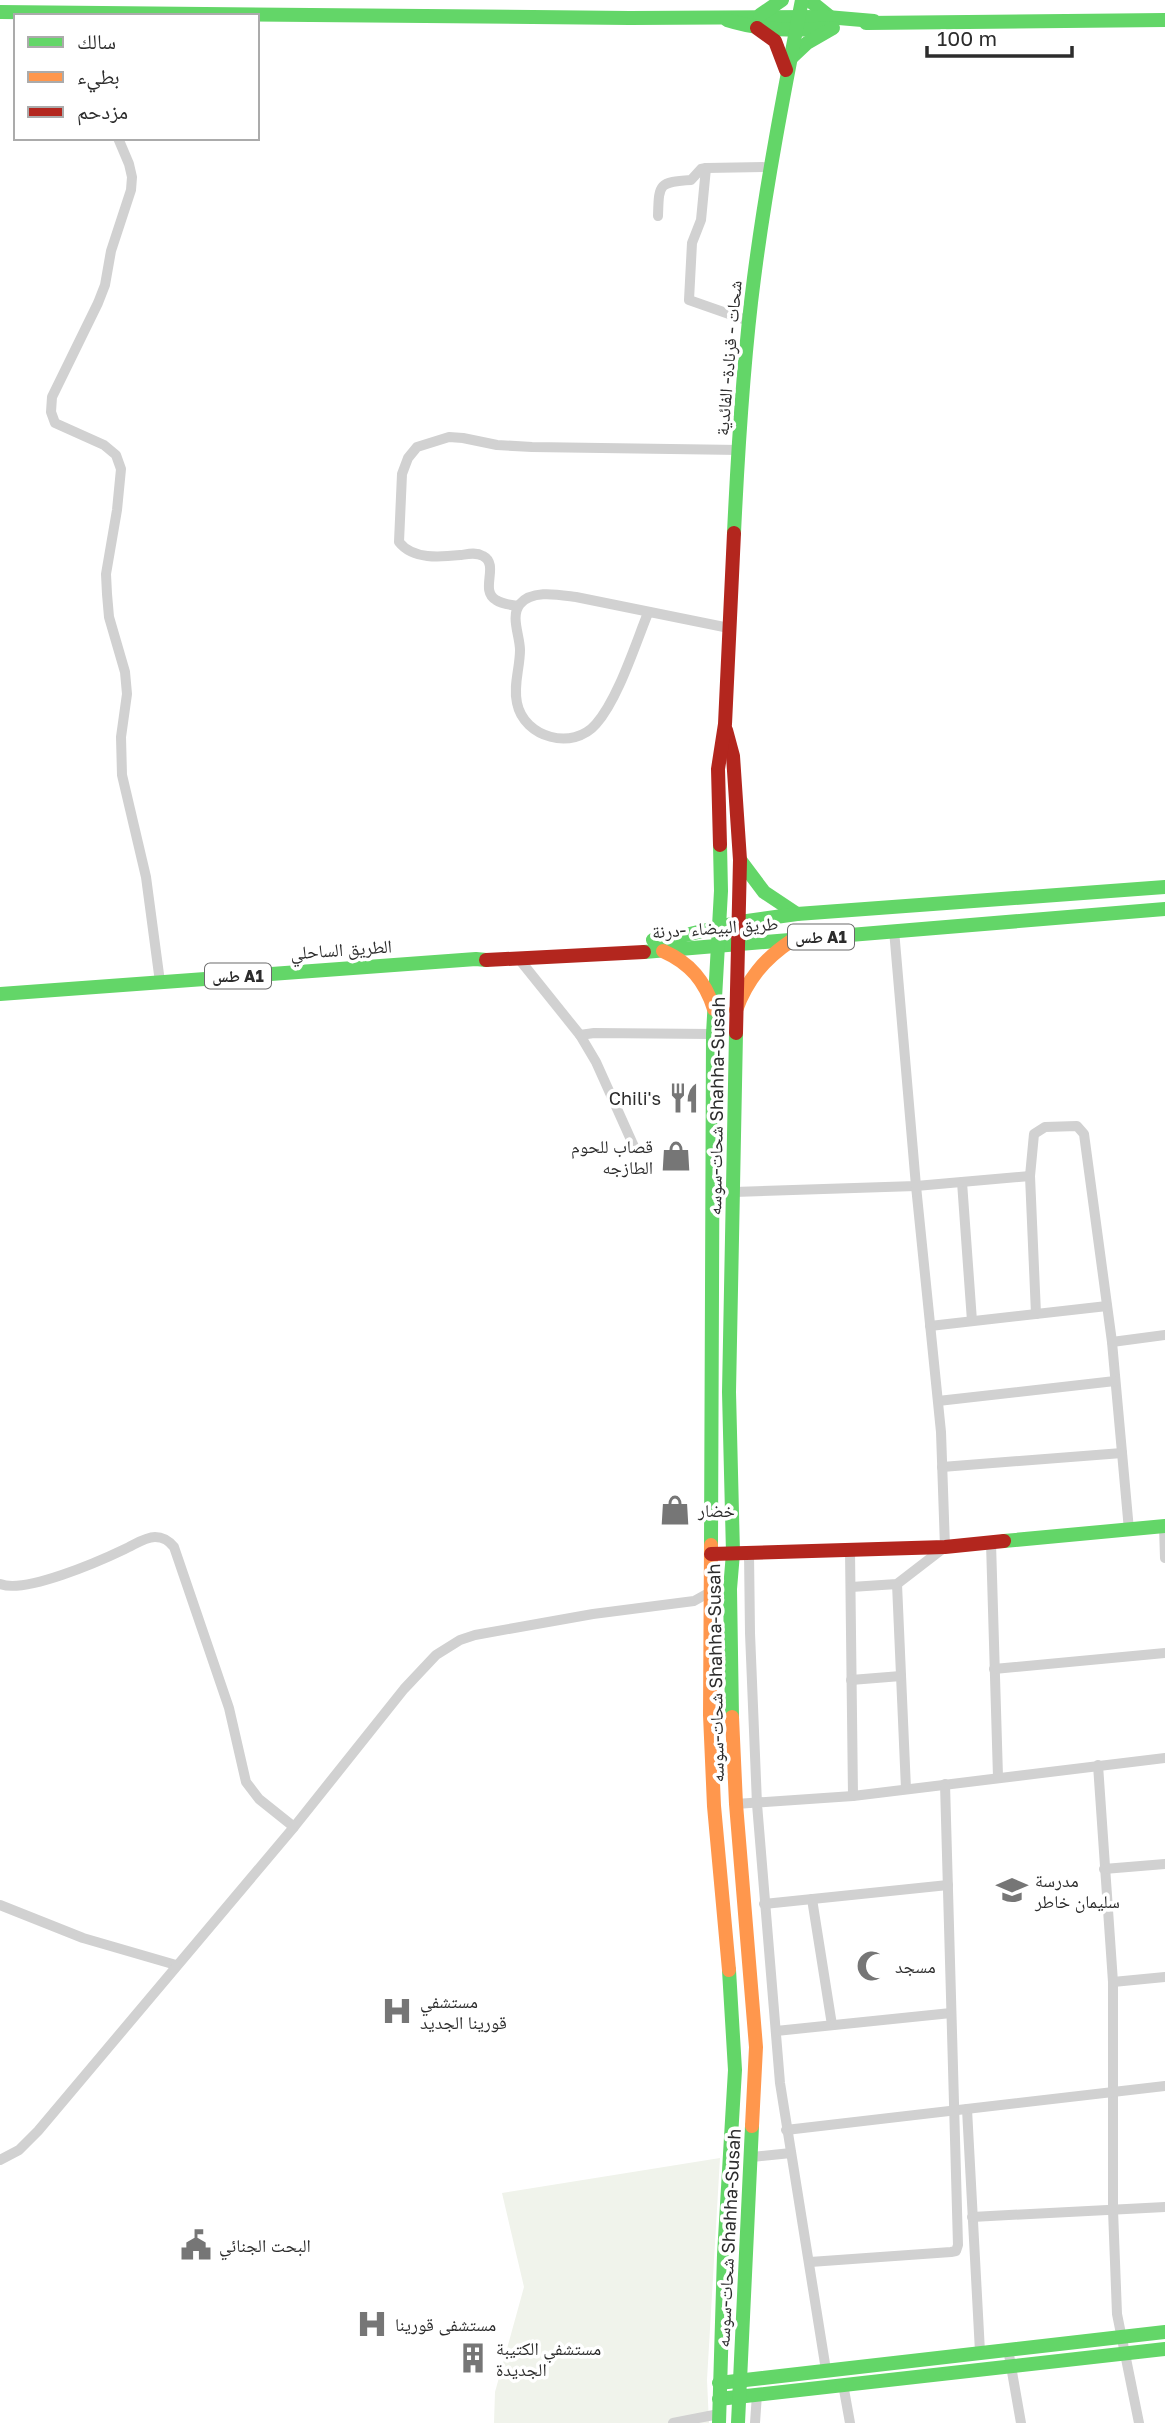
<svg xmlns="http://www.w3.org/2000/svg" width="1165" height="2423" viewBox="0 0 1165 2423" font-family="'Golos Text','Noto Naskh Arabic',sans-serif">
	<rect width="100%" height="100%" fill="#fff"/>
	<!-- green -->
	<path fill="#f0f3eb" d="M 720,2158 L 707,2380 L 709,2423 L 494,2423 L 495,2392 L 524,2287 L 502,2193 Z"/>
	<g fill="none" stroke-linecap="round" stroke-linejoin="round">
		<!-- street -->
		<g stroke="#d1d1d1" stroke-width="10">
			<path d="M 118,138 L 129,164 L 132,177 L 131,190 L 111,251 L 105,285 L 98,303 L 52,397 L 51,412 L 55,423 L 104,445 L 116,455 L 121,469 L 117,510 L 106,574 L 107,594 L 109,617 L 125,672 L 127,694 L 121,737 L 122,775 L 146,877 L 160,982"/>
			<path d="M 706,168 L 701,220 L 692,243 L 689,300 L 749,321"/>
			<path d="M 658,216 C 659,184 658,182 691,180 L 701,169 L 706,168 L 771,167"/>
			<path d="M 518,606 C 511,605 502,604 496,600 C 479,590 500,565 483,556 C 476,552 468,554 461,555 C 441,557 413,560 399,542 L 402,474 L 408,458 L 417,447 L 449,437 L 463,438 L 497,445 L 532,447 L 740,450"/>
			<path d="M 648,613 C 635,645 618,699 596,724 C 573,751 524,738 517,703 C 513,685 520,668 520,650 C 520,636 510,616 520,604 C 532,589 560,595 576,597 L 729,628"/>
			<path d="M 519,959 L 580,1035"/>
			<path d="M 636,1151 L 596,1062 L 580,1035 L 594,1033 L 713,1034"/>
			<path d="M 962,1182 L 972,1321"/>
			<path d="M 734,1192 L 916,1186 L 1030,1176"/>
			<path d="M 1036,1314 L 1030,1176 L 1034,1134 L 1045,1127 L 1077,1126 L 1084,1134 L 1112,1342 L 1129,1530"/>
			<path d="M 930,1326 L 1107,1306"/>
			<path d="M 1112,1342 L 1165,1335"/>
			<path d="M 938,1401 L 1115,1381"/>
			<path d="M 942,1467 L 1122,1453"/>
			<path d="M 1164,1526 L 1165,1558"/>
			<path d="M 991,1543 L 998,1777"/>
			<path d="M 850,1551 L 853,1796"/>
			<path d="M 749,1553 L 750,1633 L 757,1804 L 780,2083 L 826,2370"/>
			<path d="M 0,1584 C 25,1594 100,1561 125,1549 C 134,1545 145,1537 155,1537 C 164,1537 169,1541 174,1547 L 229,1708 L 246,1782 L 259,1799 L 294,1827"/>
			<path d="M 897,1584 L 906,1789"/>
			<path d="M 851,1587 L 897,1584 L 945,1547 L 941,1432 L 916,1186 L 894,930"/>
			<path d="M 994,1669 L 1165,1653"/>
			<path d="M 851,1680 L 901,1676"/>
			<path d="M 1098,1765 L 1113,1982 L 1113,2210 L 1117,2314 L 1139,2423"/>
			<path d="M 736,1804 L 853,1796 L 1165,1758"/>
			<path d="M 1104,1869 L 1165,1864"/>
			<path d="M 812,1899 L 832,2025"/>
			<path d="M 764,1904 L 948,1885"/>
			<path d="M 0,1905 L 83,1938 L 176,1965"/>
			<path d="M 1113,1982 L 1165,1977"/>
			<path d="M 776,2031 L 951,2013"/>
			<path d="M 967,2109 L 980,2352"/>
			<path d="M 786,2130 L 1165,2086"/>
			<path d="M 752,2157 L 791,2153"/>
			<path d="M 0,2160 L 19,2150 L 38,2131 L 294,1827 L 404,1689 L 436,1655 L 460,1640 L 475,1635 L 593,1614 L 694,1601 L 712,1591 L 730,1589"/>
			<path d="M 972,2217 L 1165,2207"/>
			<path d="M 810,2262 L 951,2252 L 956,2251 L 958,2245 L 945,1784"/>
			<path d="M 1008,2349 L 1021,2423"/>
			<path d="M 843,2384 L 850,2423"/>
			<path d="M 673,2423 L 719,2414"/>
			<path d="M 755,2423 L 757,2394"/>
		</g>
		<!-- fast -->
		<g stroke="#63d668" stroke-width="14">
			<path d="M 809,0 L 830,17"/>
			<path d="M 0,12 L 630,18 L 827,17 L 874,21"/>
			<path d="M 760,15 L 782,0"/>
			<path d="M 727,20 C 762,31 796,31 832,28"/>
			<path d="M 866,23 L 1165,20"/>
			<path d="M 790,59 L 807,43 L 833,28"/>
			<path d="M 734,533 C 738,448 743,362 754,278 C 766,185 784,92 802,0"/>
			<path d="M 740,860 L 764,892 L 797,914"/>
			<path d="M 653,940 L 673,938 L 740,922 L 797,914 L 1165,887"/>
			<path d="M 644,952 L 1165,909"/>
			<path d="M 0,994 L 476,959 L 486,960"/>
			<path d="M 1004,1541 L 1165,1526"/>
			<path d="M 711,1545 L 713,1034 L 721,891 L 720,845"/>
			<path d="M 732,1717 L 730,1589 L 733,1553 L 729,1392 L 736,1033"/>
			<path d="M 719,2383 L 1165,2332"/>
			<path d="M 719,2399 L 1165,2349"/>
			<path d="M 719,2423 L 724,2255 L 735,2070 L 729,1970"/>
			<path d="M 738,2423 L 752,2126"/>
		</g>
		<!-- slow -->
		<g stroke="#ff974d" stroke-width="14">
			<path d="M 663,951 C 690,963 705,981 714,1009"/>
			<path d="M 736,1010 C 747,980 764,959 791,941"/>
			<path d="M 711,1545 L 710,1715 L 714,1806 L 729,1970"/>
			<path d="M 732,1717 L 736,1804 L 756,2047 L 752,2126"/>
		</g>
		<!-- jam -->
		<g stroke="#b3261e" stroke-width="14">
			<path d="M 757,28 L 775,41 L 786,70"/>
			<path d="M 726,730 L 733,756 L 740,860 L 736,1033"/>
			<path d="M 720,845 L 718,769 L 725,724 L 734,533"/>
			<path d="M 486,960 L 644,952"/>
			<path d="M 711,1554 L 945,1547 L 1004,1541"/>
		</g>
	</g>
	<!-- icons -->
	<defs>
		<g id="restaurant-bare" transform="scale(2.415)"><path d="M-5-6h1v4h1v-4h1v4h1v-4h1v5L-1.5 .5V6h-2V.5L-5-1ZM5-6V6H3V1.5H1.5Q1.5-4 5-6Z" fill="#767676" stroke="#fff" stroke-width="2.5" paint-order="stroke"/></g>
		<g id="shop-bare" transform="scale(2.415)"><path d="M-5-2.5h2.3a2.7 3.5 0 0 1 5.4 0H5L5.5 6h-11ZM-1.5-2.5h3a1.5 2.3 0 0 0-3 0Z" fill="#767676" stroke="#fff" stroke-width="2.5" paint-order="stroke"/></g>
		<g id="school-bare" transform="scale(2.415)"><path d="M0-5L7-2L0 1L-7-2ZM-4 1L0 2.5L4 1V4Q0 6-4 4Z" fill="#767676" stroke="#fff" stroke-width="2.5" paint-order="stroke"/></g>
		<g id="mosque-bare" transform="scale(2.415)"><path d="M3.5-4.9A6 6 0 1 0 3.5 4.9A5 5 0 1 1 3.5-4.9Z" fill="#767676" stroke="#fff" stroke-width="2.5" paint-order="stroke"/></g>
		<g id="hospital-bare" transform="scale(2.415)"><path d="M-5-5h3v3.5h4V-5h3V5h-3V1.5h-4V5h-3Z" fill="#767676" stroke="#fff" stroke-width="2.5" paint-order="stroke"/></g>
		<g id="civic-bare" transform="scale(2.415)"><path d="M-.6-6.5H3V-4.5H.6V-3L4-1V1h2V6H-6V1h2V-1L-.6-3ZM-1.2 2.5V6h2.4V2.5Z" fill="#767676" stroke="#fff" stroke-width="2.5" paint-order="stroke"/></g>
		<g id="building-bare" transform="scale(2.415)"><path d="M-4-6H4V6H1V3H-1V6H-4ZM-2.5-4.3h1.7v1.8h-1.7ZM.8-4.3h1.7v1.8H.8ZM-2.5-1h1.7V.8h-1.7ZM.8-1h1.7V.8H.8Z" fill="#767676" stroke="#fff" stroke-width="2.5" paint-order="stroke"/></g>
	</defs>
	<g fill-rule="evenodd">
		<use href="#restaurant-bare" x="684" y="1098"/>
		<use href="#shop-bare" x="676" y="1156"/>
		<use href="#shop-bare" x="675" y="1510"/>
		<use href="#school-bare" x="1012" y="1890"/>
		<use href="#mosque-bare" x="872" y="1966"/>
		<use href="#hospital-bare" x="397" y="2011"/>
		<use href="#civic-bare" x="196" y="2245"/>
		<use href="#hospital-bare" x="372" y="2324"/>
		<use href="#building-bare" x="473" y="2358"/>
	</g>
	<g text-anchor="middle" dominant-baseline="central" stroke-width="7" stroke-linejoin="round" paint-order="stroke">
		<!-- shield labels -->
		<g fill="#fff" stroke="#6b6b6b" stroke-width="2">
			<rect x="788" y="924.5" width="66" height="25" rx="5"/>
			<rect x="205" y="963.5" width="66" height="25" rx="5"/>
		</g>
		<g font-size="16" font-weight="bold" fill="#2c2c2c">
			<text x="821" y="937">طس A1</text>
			<text x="238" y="976">طس A1</text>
		</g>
		<!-- street labels -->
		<g font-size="18" fill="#2c2c2c" stroke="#fff">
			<text transform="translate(728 358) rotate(-85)">شحات - قرنادة- الفائدية</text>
			<text transform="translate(715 927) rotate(-4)">طريق البيضاء -درنة</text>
			<text transform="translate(341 949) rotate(-4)">الطريق الساحلي</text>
			<text transform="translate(716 1106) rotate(-89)">شحات-سوسه Shahha-Susah</text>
			<text transform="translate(715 1673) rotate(-91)">شحات-سوسه Shahha-Susah</text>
			<text transform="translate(728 2238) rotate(-87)">شحات-سوسه Shahha-Susah</text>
		</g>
		<!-- poi labels -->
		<g font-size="18" fill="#2c2c2c" stroke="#fff" text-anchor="start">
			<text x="661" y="1098" text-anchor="end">Chili's</text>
			<text x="653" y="1146" text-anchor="end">قصاب للحوم<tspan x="653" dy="21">الطازجه</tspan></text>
			<text x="698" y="1510">خضار</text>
			<text x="1035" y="1880">مدرسة<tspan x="1035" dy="21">سليمان خاطر</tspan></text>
			<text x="895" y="1966">مسجد</text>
			<text x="420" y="2001">مستشفي<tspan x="420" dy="21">قورينا الجديد</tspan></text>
			<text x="219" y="2245">البحت الجنائي</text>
			<text x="395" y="2324">مستشفى قورينا</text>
			<text x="496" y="2348">مستشفي الكتيبة<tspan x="496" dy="21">الجديدة</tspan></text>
		</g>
	</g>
	<!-- legend -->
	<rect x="14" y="14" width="245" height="126" fill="#ffffff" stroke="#ababab" stroke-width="2"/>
	<rect x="28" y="37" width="35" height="10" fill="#63d668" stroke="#ababab" stroke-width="2"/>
	<text x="77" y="49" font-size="21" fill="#2c2c2c">سالك</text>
	<rect x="28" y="72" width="35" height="10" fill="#ff974d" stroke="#ababab" stroke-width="2"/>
	<text x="77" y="84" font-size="21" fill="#2c2c2c">بطيء</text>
	<rect x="28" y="107" width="35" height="10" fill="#b3261e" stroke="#ababab" stroke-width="2"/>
	<text x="77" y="119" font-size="21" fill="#2c2c2c">مزدحم</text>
	<!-- scale -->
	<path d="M927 46v10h145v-10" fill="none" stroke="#2c2c2c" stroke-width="3.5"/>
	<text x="937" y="46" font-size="21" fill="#2c2c2c" stroke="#ffffff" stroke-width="5" paint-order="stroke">100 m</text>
</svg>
